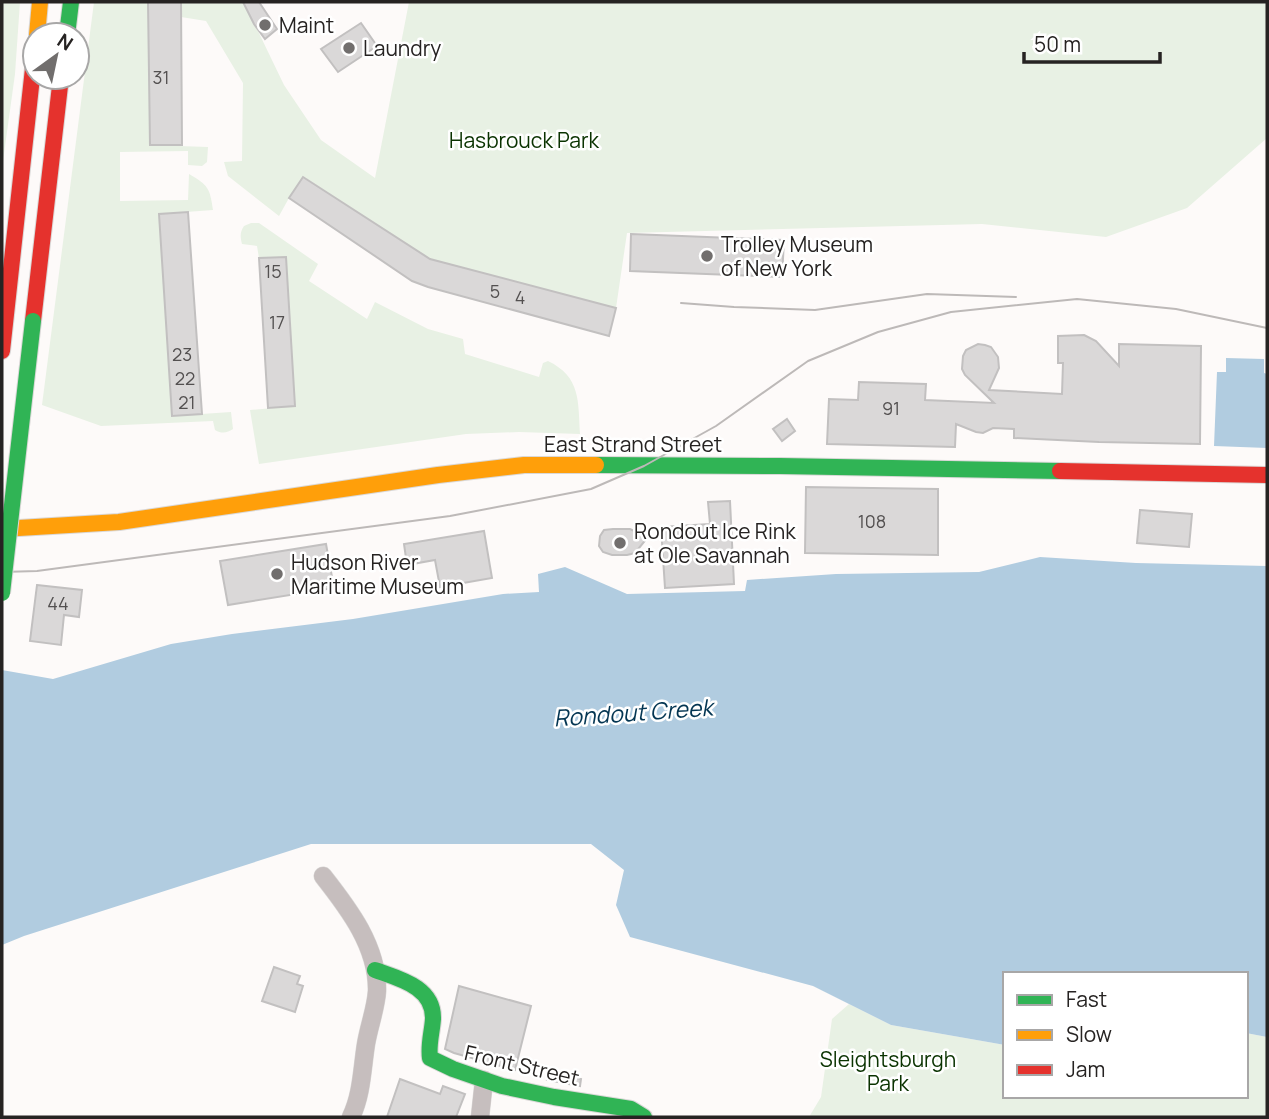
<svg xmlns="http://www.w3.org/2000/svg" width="1269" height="1119" viewBox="0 0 1269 1119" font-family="Manrope,sans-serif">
	<rect width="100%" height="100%" fill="#fdfaf9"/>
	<!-- green -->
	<g fill="#e8f1e4">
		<path d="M 2,2 L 20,2 L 15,74 L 2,168 Z"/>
		<path d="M 94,2 L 148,2 L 150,145 L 208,147 L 207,162 L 202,166 L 188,165 L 188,151 L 120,152 L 120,201 L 188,200 L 189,174 C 208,185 210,188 213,210 L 159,214 L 172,416 L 231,412 L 233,429 C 227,433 222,434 215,430 L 213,421 L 101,426 L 42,405 Z"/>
		<path d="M 181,2 L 244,2 L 284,85 L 321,140 L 375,178 L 409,2 L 1267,2 L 1267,138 L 1187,208 L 1106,237 L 982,224 L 627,233 L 616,308 L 430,259 L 304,177 L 289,198 L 279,216 L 228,176 L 224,162 L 242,161 L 243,83 L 206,21 L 181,17 Z"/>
		<path d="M 251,223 L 259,223 L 318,264 L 309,281 L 367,319 L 375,302 L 428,329 L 463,339 L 465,354 L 539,377 L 543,363 L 548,361 C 581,377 578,401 580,434 L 519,432 L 466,434 L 259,464 L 250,410 L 295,406 L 286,257 L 259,258 L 257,246 L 242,244 C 240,236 240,232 244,226 Z"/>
		<path d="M 849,1004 L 891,1025 L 1005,1045 L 1005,1096 L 1246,1096 L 1246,1033 L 1267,1037 L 1267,1117 L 809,1117 L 821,1097 L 832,1019 Z"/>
	</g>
	<!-- water -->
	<g fill="#b1cce0">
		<path d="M 1226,358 L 1264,359 L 1264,373 L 1267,374 L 1267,448 L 1214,446 L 1217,372 L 1226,372 Z"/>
		<path d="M 1040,557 L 1136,563 L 1267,566 L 1267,1037 L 1246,1033 L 1246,974 L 1005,974 L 1005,1045 L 891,1025 L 813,986 L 630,937 L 616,905 L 624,870 L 591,844 L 311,844 L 24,936 L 2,945 L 2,670 L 53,679 L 171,644 L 232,634 L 353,619 L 503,594 L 539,592 L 538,574 L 565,567 L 627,594 L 745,591 L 747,580 L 836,574 L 979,572 Z"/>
	</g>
	<!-- building -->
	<g fill="#dad8d8" stroke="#c2c0c0" stroke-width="2">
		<path d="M 148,2 L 181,2 L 182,145 L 150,145 Z"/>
		<path d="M 243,2 L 259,2 L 277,29 L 265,39 L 254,24 Z"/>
		<path d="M 361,23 L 377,46 L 338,72 L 321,49 Z"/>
		<path d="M 303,177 L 430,259 L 616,308 L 609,336 L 428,287 L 412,281 L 289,198 Z"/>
		<path d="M 188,212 L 202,414 L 172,416 L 159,214 Z"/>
		<path d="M 631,234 L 784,240 L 782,277 L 630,271 Z"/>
		<path d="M 286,257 L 295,406 L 268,408 L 259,258 Z"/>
		<path d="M 1084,335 L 1096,341 L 1119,366 L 1119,344 L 1201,346 L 1200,444 L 1099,442 L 1014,438 L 1014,429 L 993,428 L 983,433 L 976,432 L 956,424 L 955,447 L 827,444 L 829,399 L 858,400 L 859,382 L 926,384 L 925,400 L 994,403 L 965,375 L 962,369 L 963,356 L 966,350 L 978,344 L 985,345 L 991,347 L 998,357 L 999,368 L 989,390 L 1062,394 L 1063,363 L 1058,363 L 1058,336 Z"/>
		<path d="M 787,419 L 795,431 L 782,441 L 773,429 Z"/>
		<path d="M 806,487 L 938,489 L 938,555 L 805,553 Z"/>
		<path d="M 730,501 L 734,584 L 665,588 L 661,527 L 710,524 L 708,502 Z"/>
		<path d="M 1140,510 L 1192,514 L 1189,547 L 1137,543 Z"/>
		<path d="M 613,529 L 630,529 L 648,537 L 635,553 L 627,555 L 612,555 L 603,552 L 599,546 L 600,536 L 604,530 Z"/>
		<path d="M 484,531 L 492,578 L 440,587 L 435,560 L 407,565 L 404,544 Z"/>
		<path d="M 326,544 L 334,588 L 228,605 L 220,561 Z"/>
		<path d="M 37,585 L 82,590 L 79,617 L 64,615 L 61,645 L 30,641 Z"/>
		<path d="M 274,967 L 300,976 L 297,984 L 303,986 L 295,1012 L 262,1001 Z"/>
		<path d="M 459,986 L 531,1006 L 515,1070 L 454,1053 L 445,1049 Z"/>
		<path d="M 549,1072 L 581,1079 L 580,1086 L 547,1080 Z"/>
		<path d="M 400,1079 L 440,1094 L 443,1086 L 465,1094 L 456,1117 L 387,1117 Z"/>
	</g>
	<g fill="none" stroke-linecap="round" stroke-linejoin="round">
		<!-- street casing -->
		<g stroke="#dad8d7" stroke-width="19">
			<g id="street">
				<path d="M 323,876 C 349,909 378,947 377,991 C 376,1008 369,1026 366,1044 C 362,1069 362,1094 351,1117"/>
				<path d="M 480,1117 L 484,1080"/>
			</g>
		</g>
		<!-- fast casing -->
		<g stroke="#dad8d7" stroke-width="18">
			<g id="fast">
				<path d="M 67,35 L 71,2"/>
				<path d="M 596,465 L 780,466 L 1060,471"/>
				<path d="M 375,970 C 400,979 434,987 433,1019 C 432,1033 428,1045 430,1058 L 453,1069 L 502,1086 L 554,1097 L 631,1109 L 644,1117"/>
			</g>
		</g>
		<!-- slow casing -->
		<g stroke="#dad8d7" stroke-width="18">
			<g id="slow">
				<path d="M 37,35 L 40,2"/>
				<path d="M 2,529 L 119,522 L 438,475 L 524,465 L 596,465"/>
			</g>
		</g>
		<!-- jam casing -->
		<g stroke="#dad8d7" stroke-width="18">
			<g id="jam">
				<path d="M 33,321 L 61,77"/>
				<path d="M 2,351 L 35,50"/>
				<path d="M 1060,471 L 1267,475"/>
			</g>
		</g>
		<!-- street -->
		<use href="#street" stroke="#c6bebe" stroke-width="18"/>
		<!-- fast -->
		<use href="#fast" stroke="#30b455" stroke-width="16"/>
		<!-- slow -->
		<use href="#slow" stroke="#ff9f0a" stroke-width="16"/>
		<!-- jam -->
		<use href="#jam" stroke="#e5322d" stroke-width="16"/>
		<!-- tram -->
		<g stroke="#bdb9b8" stroke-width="2">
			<path d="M 681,303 L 734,307 L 815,310 L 927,294 L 1016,297"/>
			<path d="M 2,572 L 37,571 L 450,516 L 591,489 L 644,466 L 716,426 L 808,361 L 878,332 L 951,312 L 1077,299 L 1176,309 L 1267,328"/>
		</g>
		<!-- fast-bridge casing -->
		<g stroke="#dad8d7" stroke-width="18" stroke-linecap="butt">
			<path id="fast-bridge" d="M 2,593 L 33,321"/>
		</g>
		<!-- fast-bridge -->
		<use href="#fast-bridge" stroke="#30b455" stroke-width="16"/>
	</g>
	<!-- markers -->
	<g fill="#716e6d" stroke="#fff" stroke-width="2.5">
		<circle cx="265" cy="25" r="7"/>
		<circle cx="349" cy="48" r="7"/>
		<circle cx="707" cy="256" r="7"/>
		<circle cx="620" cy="543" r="7"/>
		<circle cx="277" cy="574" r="7"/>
	</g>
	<g text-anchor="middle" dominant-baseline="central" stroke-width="5" stroke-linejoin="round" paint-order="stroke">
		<!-- number labels -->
		<g font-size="18" fill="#535050">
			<text x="161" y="77">31</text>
			<text x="273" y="271">15</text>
			<text x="495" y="291">5</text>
			<text x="520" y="297">4</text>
			<text x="277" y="322">17</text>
			<text x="182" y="354">23</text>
			<text x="185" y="378">22</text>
			<text x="187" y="402">21</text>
			<text x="891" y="408">91</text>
			<text x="872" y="521">108</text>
			<text x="58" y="603">44</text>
		</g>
		<!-- poi labels -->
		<g font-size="21" fill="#262322" stroke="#fff" text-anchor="start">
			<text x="279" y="25">Maint</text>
			<text x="363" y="48">Laundry</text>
			<text x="721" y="244">Trolley Museum<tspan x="721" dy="24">of New York</tspan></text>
			<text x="634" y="531">Rondout Ice Rink<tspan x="634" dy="24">at Ole Savannah</tspan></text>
			<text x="291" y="562">Hudson River<tspan x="291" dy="24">Maritime Museum</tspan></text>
		</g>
		<!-- park labels -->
		<g font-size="21" fill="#0a3300" stroke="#fff">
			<text x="524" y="140">Hasbrouck Park</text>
			<text x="888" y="1059">Sleightsburgh<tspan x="888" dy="24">Park</tspan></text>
		</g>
		<!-- street labels -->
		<g font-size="21" fill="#262322" stroke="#fff">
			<text x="633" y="444">East Strand Street</text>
			<text transform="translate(522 1065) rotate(13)">Front Street</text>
		</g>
		<!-- water labels -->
		<g font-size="23" font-style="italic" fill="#033552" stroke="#fff">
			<text transform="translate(633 712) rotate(-4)">Rondout Creek</text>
		</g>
	</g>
	<!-- border -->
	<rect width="1269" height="1119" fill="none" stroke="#262322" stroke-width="7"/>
	<!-- legend -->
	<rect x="1003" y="972" width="245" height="126" fill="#ffffff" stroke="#a8a7a7" stroke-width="2"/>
	<rect x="1017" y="995" width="35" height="10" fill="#30b455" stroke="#a8a7a7" stroke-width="2"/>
	<text x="1066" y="1007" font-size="21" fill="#262322">Fast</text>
	<rect x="1017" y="1030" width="35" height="10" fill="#ff9f0a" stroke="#a8a7a7" stroke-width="2"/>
	<text x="1066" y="1042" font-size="21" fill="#262322">Slow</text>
	<rect x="1017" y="1065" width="35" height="10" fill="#e5322d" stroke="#a8a7a7" stroke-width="2"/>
	<text x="1066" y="1077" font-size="21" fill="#262322">Jam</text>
	<!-- north arrow -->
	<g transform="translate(56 56) rotate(33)"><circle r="33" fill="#ffffff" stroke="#a8a7a7" stroke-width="2"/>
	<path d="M0-5L12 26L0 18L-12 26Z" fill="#716e6d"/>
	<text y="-10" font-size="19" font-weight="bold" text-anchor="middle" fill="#262322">N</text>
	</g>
	<!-- scale -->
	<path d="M1024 52v10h136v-10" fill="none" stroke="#262322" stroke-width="3.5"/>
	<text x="1034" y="52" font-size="21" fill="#262322" stroke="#ffffff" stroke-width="5" paint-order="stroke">50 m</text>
</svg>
